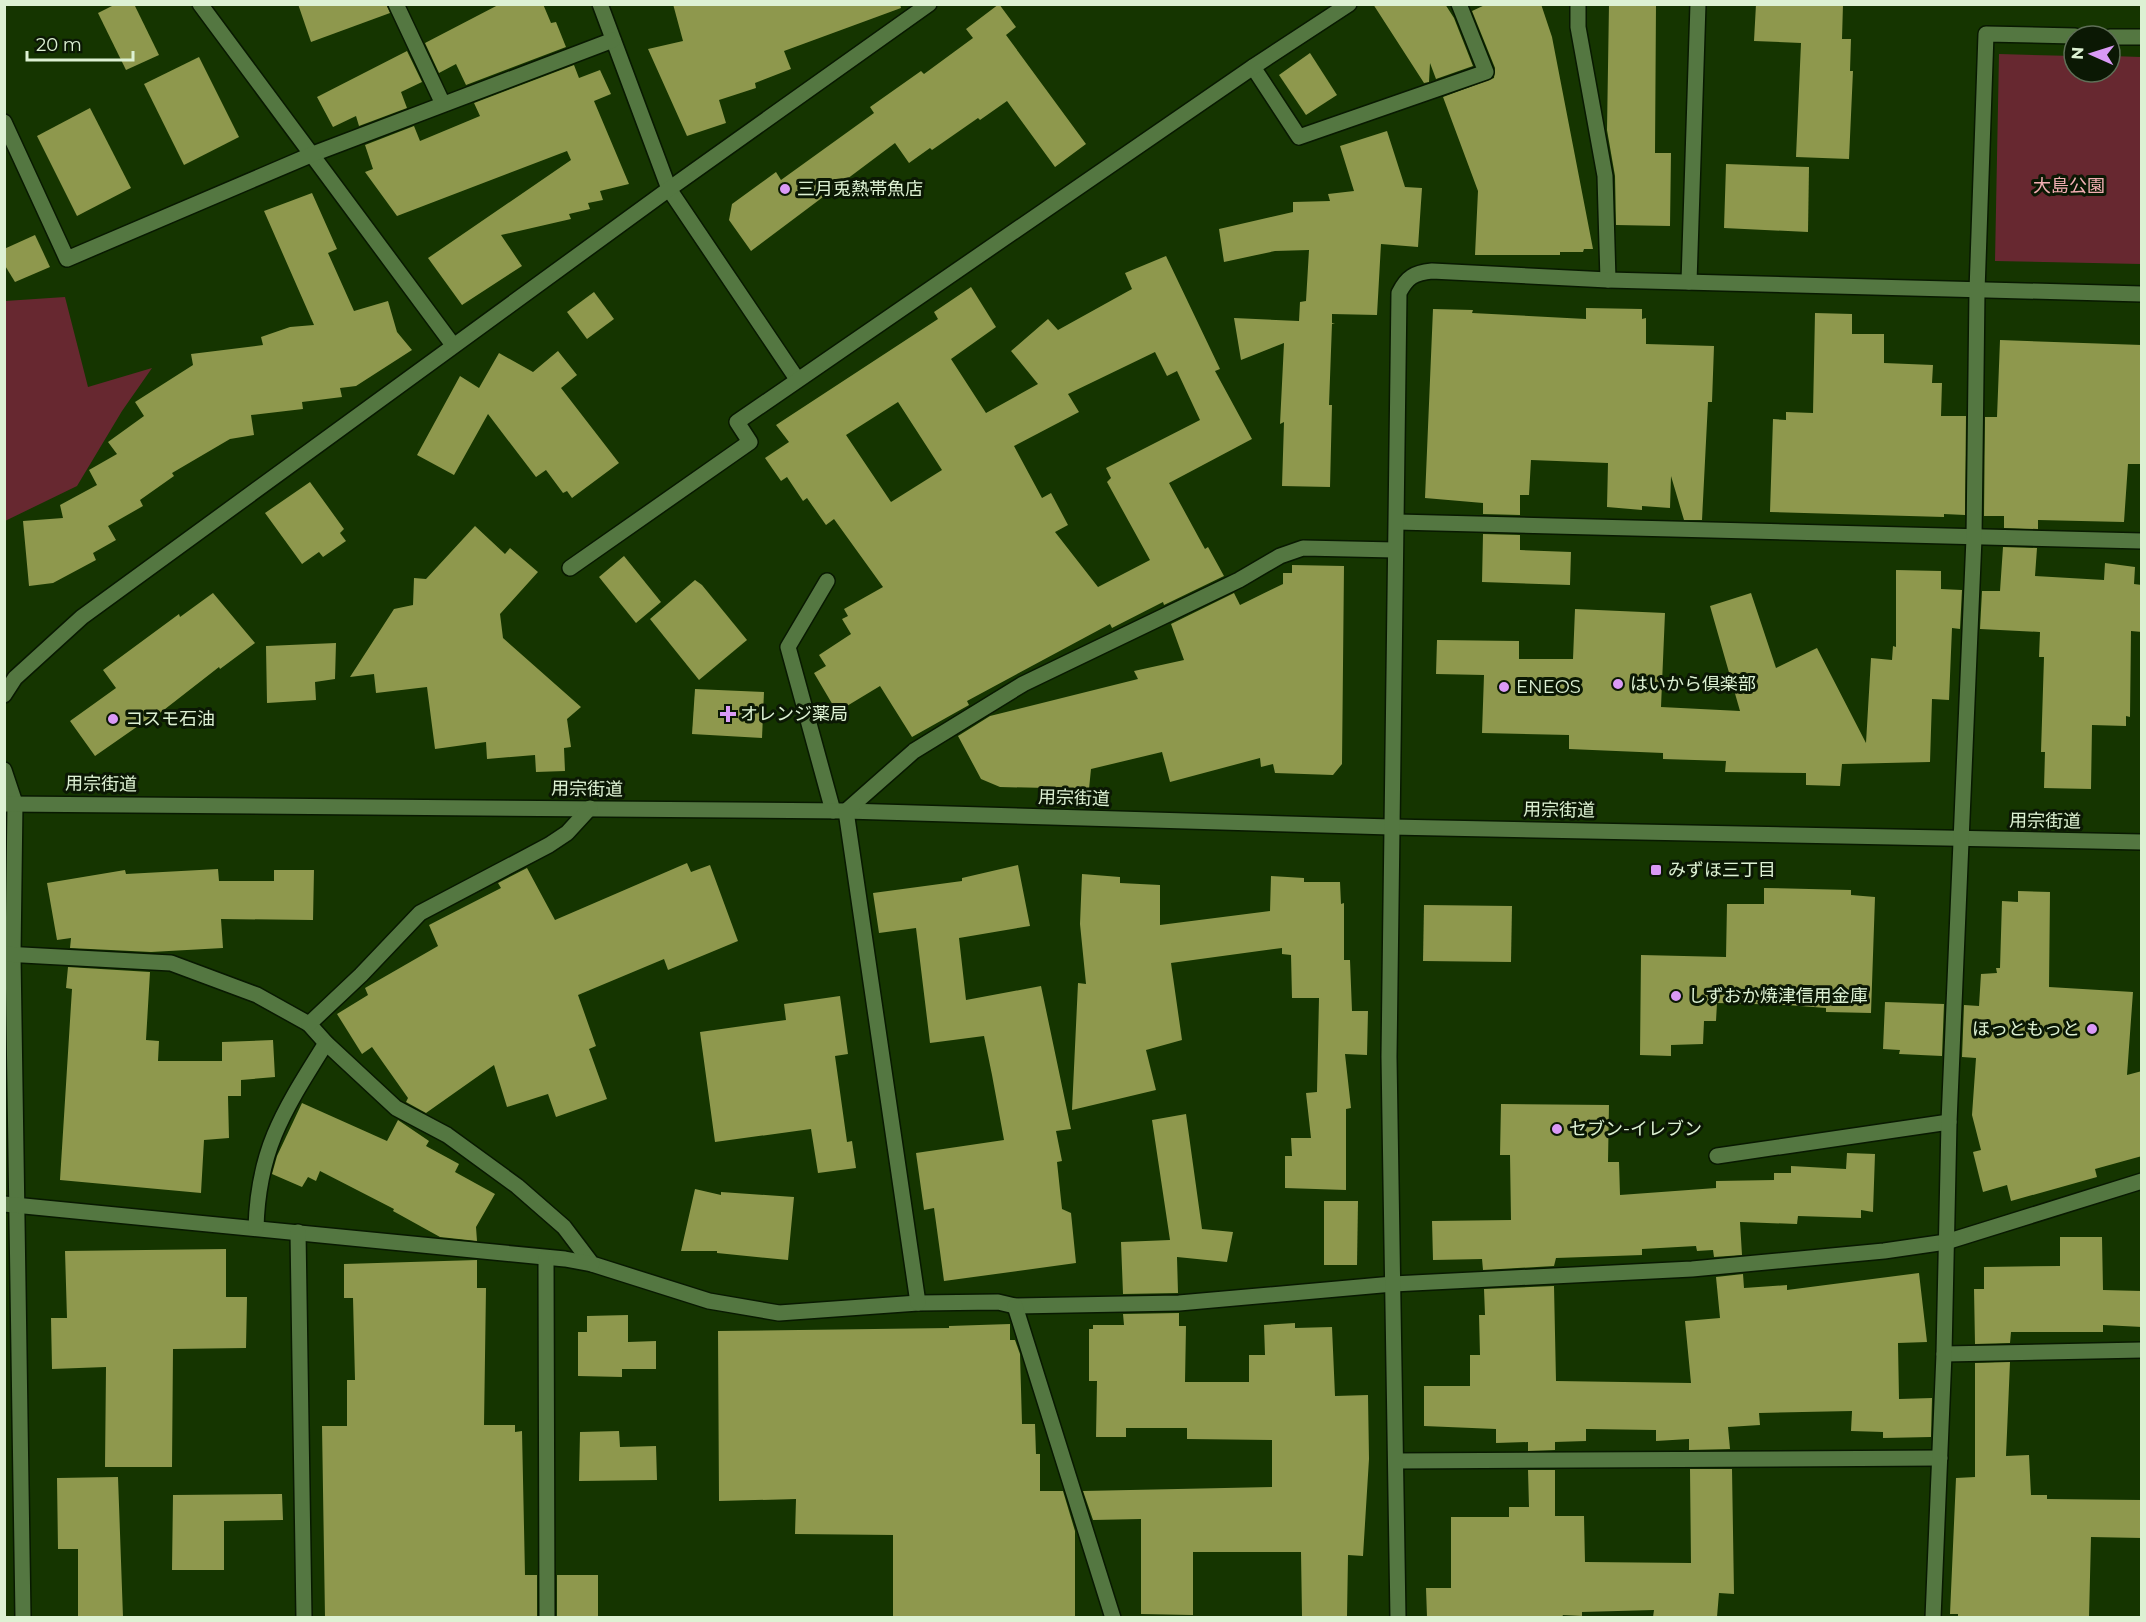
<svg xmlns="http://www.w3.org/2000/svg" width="2146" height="1622" viewBox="0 0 2146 1622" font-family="Montserrat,'Noto Sans JP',sans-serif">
	<rect width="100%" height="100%" fill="#153500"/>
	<!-- green -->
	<g fill="#672830">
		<path d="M 1999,54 L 2074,56 L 2074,72 L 2110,72 L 2110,56 L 2141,57 L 2141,264 L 1995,261 Z"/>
		<path d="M 65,297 L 88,387 L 152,368 L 122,411 L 77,486 L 5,521 L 5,301 Z"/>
	</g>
	<!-- building -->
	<g fill="#8e984d" fill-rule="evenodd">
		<path d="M 116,4 L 134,4 L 159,55 L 126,70 L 98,13 Z"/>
		<path d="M 298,4 L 386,4 L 390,13 L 311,42 Z"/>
		<path d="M 500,4 L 543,4 L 551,23 L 556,22 L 566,47 L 466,85 L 456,64 L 439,73 L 425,43 Z"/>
		<path d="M 673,4 L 900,4 L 901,8 L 784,51 L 791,69 L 755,83 L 756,88 L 719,100 L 726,123 L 687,136 L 648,49 L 683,41 Z"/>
		<path d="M 999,4 L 1016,27 L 1006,35 L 1086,144 L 1055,167 L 1007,101 L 980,120 L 978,118 L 932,150 L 930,148 L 909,163 L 895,143 L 751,251 L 729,220 L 732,204 L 776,172 L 781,180 L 874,113 L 870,107 L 921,71 L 924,74 L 973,38 L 966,29 Z"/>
		<path d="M 1373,4 L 1445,4 L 1454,18 L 1473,66 L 1436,79 L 1430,63 L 1429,82 L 1424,83 Z"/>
		<path d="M 1487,4 L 1541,4 L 1552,37 L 1593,249 L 1584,249 L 1583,252 L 1560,252 L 1560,255 L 1475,255 L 1478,191 L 1443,97 L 1494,78 L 1495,68 L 1472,11 Z"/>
		<path d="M 1609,4 L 1656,4 L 1655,153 L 1671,153 L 1670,226 L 1616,225 L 1615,176 L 1607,130 Z"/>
		<path d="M 1756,4 L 1843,4 L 1842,39 L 1851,39 L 1850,71 L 1853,71 L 1849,159 L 1796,157 L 1801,43 L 1754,41 Z"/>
		<path d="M 407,51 L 422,82 L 401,92 L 407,108 L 359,126 L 356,116 L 333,127 L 317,97 Z"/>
		<path d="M 1310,53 L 1337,95 L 1306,115 L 1279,75 Z"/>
		<path d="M 199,57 L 239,137 L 184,165 L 144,84 Z"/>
		<path d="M 574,65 L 579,78 L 600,70 L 611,94 L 594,101 L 629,184 L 600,191 L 603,200 L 588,203 L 590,209 L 569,214 L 571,219 L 501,235 L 522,266 L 462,305 L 428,258 L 571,160 L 567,151 L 397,216 L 365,172 L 373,169 L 365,145 L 414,126 L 420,141 L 480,116 L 474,103 Z"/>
		<path d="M 90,108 L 131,188 L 77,216 L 37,136 Z"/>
		<path d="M 1387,131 L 1405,187 L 1422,188 L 1418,247 L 1381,244 L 1377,315 L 1332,314 L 1332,323 L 1335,323 L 1332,324 L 1329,405 L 1332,405 L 1330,487 L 1282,486 L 1284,422 L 1280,424 L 1284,343 L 1241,360 L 1234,318 L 1299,321 L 1300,302 L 1306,301 L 1309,250 L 1275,251 L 1224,262 L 1219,229 L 1293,212 L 1293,202 L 1330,201 L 1328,194 L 1354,191 L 1340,146 Z"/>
		<path d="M 1726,164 L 1809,167 L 1808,232 L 1724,228 Z"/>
		<path d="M 312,193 L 337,249 L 328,253 L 354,311 L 388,301 L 397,332 L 412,350 L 356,386 L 340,388 L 342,397 L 302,402 L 303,409 L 251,415 L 254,435 L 230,439 L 172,473 L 174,476 L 140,500 L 143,506 L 108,526 L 116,540 L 93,553 L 96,560 L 53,583 L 29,586 L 23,521 L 63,518 L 60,505 L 97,485 L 89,470 L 117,454 L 108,442 L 144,416 L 135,402 L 193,365 L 191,354 L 263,345 L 261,337 L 290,327 L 314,325 L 264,211 Z"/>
		<path d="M 35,235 L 50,267 L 15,282 L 4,264 L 4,249 Z"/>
		<path d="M 1166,256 L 1220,369 L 1215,371 L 1252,439 L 1169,483 L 1205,549 L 1208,547 L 1224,576 L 1164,605 L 1163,602 L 1112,628 L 1110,624 L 967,701 L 969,705 L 912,737 L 880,686 L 837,712 L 814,673 L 826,666 L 819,655 L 851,634 L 842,619 L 848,616 L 844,609 L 883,587 L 834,519 L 826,525 L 807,498 L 803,501 L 787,477 L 781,481 L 765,458 L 789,442 L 776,425 L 938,319 L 934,312 L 971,287 L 996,327 L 951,359 L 986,413 L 1038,384 L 1011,351 L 1048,319 L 1058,330 L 1132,289 L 1125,273 ZM 1155,352 L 1167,376 L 1177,371 L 1200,420 L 1106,468 L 1111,478 L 1107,482 L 1150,560 L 1098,587 L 1055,532 L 1068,525 L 1051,493 L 1042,498 L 1014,446 L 1079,412 L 1068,394 ZM 898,402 L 942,470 L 891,502 L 846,435 Z"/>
		<path d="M 594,292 L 614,319 L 587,339 L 567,312 Z"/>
		<path d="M 1586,308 L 1642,309 L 1642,319 L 1646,318 L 1646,344 L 1714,346 L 1712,402 L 1708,402 L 1702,520 L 1684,520 L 1671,476 L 1670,508 L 1642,506 L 1642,510 L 1607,507 L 1608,463 L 1531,460 L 1529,495 L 1520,495 L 1520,515 L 1483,514 L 1483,503 L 1425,498 L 1433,309 L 1473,310 L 1472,313 L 1586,319 Z"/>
		<path d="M 1815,313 L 1852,314 L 1852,334 L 1884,334 L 1884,363 L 1933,365 L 1932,383 L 1942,383 L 1941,416 L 1966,416 L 1965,515 L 1944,514 L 1944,517 L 1770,512 L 1773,419 L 1786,420 L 1786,412 L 1813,413 Z"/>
		<path d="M 2000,340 L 2142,345 L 2142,464 L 2128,464 L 2124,522 L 2038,520 L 2038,529 L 2004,528 L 2004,516 L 1984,516 L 1985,417 L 1997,417 Z"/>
		<path d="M 558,351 L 577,375 L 561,388 L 619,463 L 572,498 L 567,491 L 563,493 L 546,470 L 536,477 L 488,414 L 454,475 L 417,455 L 460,376 L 479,388 L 499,353 L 533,372 Z"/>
		<path d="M 310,482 L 344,529 L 340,533 L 346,541 L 323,557 L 319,552 L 302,564 L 265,513 Z"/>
		<path d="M 475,526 L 505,554 L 510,548 L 538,572 L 500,614 L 503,638 L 581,707 L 567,719 L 571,747 L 564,748 L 565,771 L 536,772 L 535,755 L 487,759 L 486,742 L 435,749 L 427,687 L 376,693 L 374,674 L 350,677 L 394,609 L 413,605 L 414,578 L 426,579 Z"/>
		<path d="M 1483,534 L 1520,535 L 1520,550 L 1571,552 L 1570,585 L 1482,582 Z"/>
		<path d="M 2003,547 L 2037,548 L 2035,576 L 2104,580 L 2105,563 L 2135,567 L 2134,584 L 2142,585 L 2142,632 L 2131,631 L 2130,717 L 2126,716 L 2126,726 L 2092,725 L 2091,789 L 2044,788 L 2045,752 L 2041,752 L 2044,657 L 2039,657 L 2040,632 L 1980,629 L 1982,591 L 2000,591 Z"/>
		<path d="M 624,556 L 661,602 L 636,623 L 599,577 Z"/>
		<path d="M 1292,565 L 1344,566 L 1342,764 L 1333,775 L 1275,773 L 1273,764 L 1261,767 L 1260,758 L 1170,782 L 1162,752 L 1091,769 L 1089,789 L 1000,787 L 981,779 L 958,736 L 990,716 L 1138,679 L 1134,671 L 1184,660 L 1171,624 L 1234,593 L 1240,605 L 1283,584 L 1283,573 L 1292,573 Z"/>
		<path d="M 1896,570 L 1941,571 L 1941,589 L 1962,590 L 1960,629 L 1952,628 L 1949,700 L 1932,699 L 1930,762 L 1842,764 L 1840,786 L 1806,785 L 1806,773 L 1725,772 L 1726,761 L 1663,759 L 1663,753 L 1569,749 L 1569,735 L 1482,733 L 1484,675 L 1436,674 L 1437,640 L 1519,641 L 1519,659 L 1573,659 L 1575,609 L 1665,613 L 1661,707 L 1740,711 L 1710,606 L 1751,593 L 1776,668 L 1817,648 L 1866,743 L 1871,658 L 1892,660 L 1893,646 L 1896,647 Z"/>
		<path d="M 695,580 L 702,585 L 747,640 L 699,680 L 650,619 Z"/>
		<path d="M 213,593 L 255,643 L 220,669 L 219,667 L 151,720 L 151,717 L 95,756 L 70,721 L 116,688 L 103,670 L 179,614 L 180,617 Z"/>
		<path d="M 336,643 L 335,679 L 315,682 L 316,700 L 267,703 L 266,646 Z"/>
		<path d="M 695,689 L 764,692 L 762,738 L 692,734 Z"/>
		<path d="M 687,863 L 691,872 L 710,865 L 738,941 L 668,970 L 664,959 L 578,995 L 596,1046 L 589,1049 L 607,1099 L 556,1117 L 548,1094 L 507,1107 L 494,1065 L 426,1113 L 406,1102 L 408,1098 L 372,1047 L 362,1054 L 337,1014 L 368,995 L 365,988 L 438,946 L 429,925 L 501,888 L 498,883 L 527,868 L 555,920 Z"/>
		<path d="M 1018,865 L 1030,926 L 959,938 L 966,1000 L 1041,986 L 1071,1129 L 1056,1131 L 1062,1161 L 1057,1162 L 1062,1209 L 1071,1213 L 1076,1263 L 944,1281 L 934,1208 L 924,1210 L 916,1153 L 1004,1140 L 992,1075 L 984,1036 L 930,1043 L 916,928 L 879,933 L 873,893 L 962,881 L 962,878 Z"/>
		<path d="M 218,869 L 219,881 L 274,881 L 274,870 L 314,870 L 313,920 L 221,919 L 223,948 L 151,952 L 70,948 L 71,938 L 57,940 L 47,883 L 125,870 L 126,874 Z"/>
		<path d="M 1082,874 L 1120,877 L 1120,883 L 1160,885 L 1160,925 L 1270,911 L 1271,876 L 1304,878 L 1304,882 L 1340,882 L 1341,904 L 1344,903 L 1344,960 L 1350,960 L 1352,1011 L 1368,1011 L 1367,1055 L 1345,1054 L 1351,1108 L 1346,1109 L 1346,1190 L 1285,1188 L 1285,1156 L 1292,1156 L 1291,1138 L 1311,1138 L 1306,1093 L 1317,1092 L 1319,998 L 1292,998 L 1291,955 L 1282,954 L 1282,948 L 1171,963 L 1182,1040 L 1146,1050 L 1156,1090 L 1072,1110 L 1078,983 L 1086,984 L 1080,924 Z"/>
		<path d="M 1764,888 L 1851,890 L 1851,895 L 1875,897 L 1871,1013 L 1826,1012 L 1826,1008 L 1787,1005 L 1717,1003 L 1716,1021 L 1704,1021 L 1703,1044 L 1671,1045 L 1671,1056 L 1640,1055 L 1641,955 L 1726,957 L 1727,904 L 1764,904 Z"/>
		<path d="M 2018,891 L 2050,892 L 2049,987 L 2133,992 L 2127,1075 L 2142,1071 L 2142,1156 L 2095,1169 L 2097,1177 L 2011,1201 L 2007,1185 L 1983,1192 L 1973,1152 L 1981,1150 L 1972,1115 L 1976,1058 L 1962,1057 L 1964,1005 L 1979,1006 L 1981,974 L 1997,973 L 1996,968 L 2000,968 L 2002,901 L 2018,902 Z"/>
		<path d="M 1424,905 L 1512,906 L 1511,962 L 1423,961 Z"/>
		<path d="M 68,967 L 150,972 L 146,1040 L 159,1041 L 158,1061 L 222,1061 L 222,1042 L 273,1040 L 275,1077 L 241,1080 L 241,1096 L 228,1096 L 229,1138 L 204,1140 L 201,1193 L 60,1180 L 72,989 L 66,988 Z"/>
		<path d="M 840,996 L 848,1054 L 835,1056 L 847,1142 L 852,1141 L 856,1168 L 818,1173 L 811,1129 L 715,1142 L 700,1032 L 786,1020 L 784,1004 Z"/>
		<path d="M 1885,1002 L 1944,1004 L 1942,1056 L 1899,1054 L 1900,1050 L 1883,1049 Z"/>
		<path d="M 302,1103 L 387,1141 L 398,1120 L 429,1141 L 426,1146 L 459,1164 L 455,1172 L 495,1194 L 476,1227 L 477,1241 L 440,1237 L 393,1211 L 394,1209 L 320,1171 L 316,1181 L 308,1177 L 302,1187 L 272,1174 L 277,1156 Z"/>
		<path d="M 1501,1104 L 1609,1105 L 1608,1162 L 1619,1162 L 1620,1195 L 1716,1188 L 1716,1181 L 1774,1180 L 1774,1173 L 1791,1173 L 1791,1166 L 1846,1169 L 1847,1153 L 1875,1154 L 1873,1212 L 1861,1210 L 1861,1218 L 1798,1216 L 1797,1224 L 1740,1222 L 1742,1255 L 1714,1257 L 1713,1250 L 1697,1251 L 1696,1246 L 1642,1249 L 1642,1255 L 1556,1258 L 1554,1266 L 1483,1270 L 1482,1259 L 1433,1260 L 1432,1221 L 1511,1220 L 1510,1155 L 1500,1155 Z"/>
		<path d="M 1186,1114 L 1202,1229 L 1233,1232 L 1227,1262 L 1177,1257 L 1178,1293 L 1123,1294 L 1121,1242 L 1170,1240 L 1152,1120 Z"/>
		<path d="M 695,1189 L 721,1195 L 721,1192 L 794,1197 L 788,1260 L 717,1253 L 717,1251 L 681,1251 Z"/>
		<path d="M 1324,1201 L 1358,1201 L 1357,1265 L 1324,1265 Z"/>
		<path d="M 2060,1237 L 2102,1237 L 2103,1290 L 2142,1291 L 2142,1327 L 2103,1325 L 2103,1332 L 2011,1332 L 2010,1343 L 1975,1344 L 1974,1289 L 1984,1289 L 1984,1267 L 2060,1266 Z"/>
		<path d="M 226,1249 L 226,1297 L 247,1297 L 246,1348 L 173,1349 L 172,1467 L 105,1467 L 106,1367 L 52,1369 L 51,1318 L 67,1318 L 65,1251 Z"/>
		<path d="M 477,1260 L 477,1288 L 486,1288 L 484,1425 L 515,1425 L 515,1432 L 522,1431 L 525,1575 L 537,1575 L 537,1617 L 325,1617 L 322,1426 L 347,1426 L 347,1380 L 355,1380 L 353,1298 L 344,1298 L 344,1264 Z"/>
		<path d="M 1919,1273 L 1927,1342 L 1898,1343 L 1899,1399 L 1932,1398 L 1931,1437 L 1883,1438 L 1883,1432 L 1851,1431 L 1852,1411 L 1759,1413 L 1760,1425 L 1728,1427 L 1730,1449 L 1689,1450 L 1689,1439 L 1656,1441 L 1656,1430 L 1586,1429 L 1586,1441 L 1555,1442 L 1555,1450 L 1528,1451 L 1528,1442 L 1496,1443 L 1496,1429 L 1424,1426 L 1424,1386 L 1470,1386 L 1470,1355 L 1480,1355 L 1479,1315 L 1485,1315 L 1484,1289 L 1554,1286 L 1556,1381 L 1691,1383 L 1685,1321 L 1720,1318 L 1716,1277 L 1743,1274 L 1744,1288 L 1787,1285 L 1787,1290 Z"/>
		<path d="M 1179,1313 L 1179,1326 L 1186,1326 L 1185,1382 L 1249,1382 L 1249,1355 L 1265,1355 L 1264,1325 L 1295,1323 L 1295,1328 L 1332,1327 L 1335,1396 L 1368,1395 L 1369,1459 L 1363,1556 L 1348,1555 L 1347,1617 L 1302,1617 L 1301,1552 L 1193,1552 L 1193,1615 L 1141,1614 L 1141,1519 L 1093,1520 L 1083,1491 L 1272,1487 L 1272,1440 L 1187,1439 L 1187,1428 L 1126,1428 L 1126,1437 L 1096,1437 L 1097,1381 L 1089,1381 L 1089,1329 L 1093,1329 L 1093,1325 L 1124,1325 L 1123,1314 Z"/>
		<path d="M 628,1315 L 628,1342 L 656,1341 L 656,1369 L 622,1369 L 622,1377 L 578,1376 L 578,1332 L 587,1332 L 587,1316 Z"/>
		<path d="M 1010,1324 L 1010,1340 L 1015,1340 L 1020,1354 L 1022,1424 L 1035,1424 L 1036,1454 L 1040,1454 L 1040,1491 L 1063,1491 L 1075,1531 L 1075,1616 L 893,1617 L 893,1535 L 795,1534 L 796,1499 L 719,1501 L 718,1331 L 949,1328 L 949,1326 Z"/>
		<path d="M 2010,1362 L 2006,1456 L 2029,1455 L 2031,1495 L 2047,1495 L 2047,1499 L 2142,1500 L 2142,1538 L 2091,1537 L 2089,1617 L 1958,1617 L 1958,1614 L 1950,1614 L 1956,1478 L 1975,1477 L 1975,1363 Z"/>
		<path d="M 619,1431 L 620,1447 L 656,1446 L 657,1480 L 579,1481 L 580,1432 Z"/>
		<path d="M 1690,1469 L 1732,1469 L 1734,1594 L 1719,1593 L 1717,1617 L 1653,1617 L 1654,1610 L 1582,1612 L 1582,1616 L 1563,1615 L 1562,1617 L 1427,1617 L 1426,1588 L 1451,1588 L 1451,1517 L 1509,1517 L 1509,1507 L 1529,1507 L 1528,1470 L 1555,1470 L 1555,1516 L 1584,1516 L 1585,1562 L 1691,1563 Z"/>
		<path d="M 118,1477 L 123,1617 L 78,1617 L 78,1549 L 58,1549 L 57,1478 Z"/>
		<path d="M 282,1494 L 283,1520 L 224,1521 L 224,1570 L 172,1570 L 173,1495 Z"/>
		<rect x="557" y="1575" width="41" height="42"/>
	</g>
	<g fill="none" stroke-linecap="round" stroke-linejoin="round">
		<!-- minor casing -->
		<g stroke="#081901" stroke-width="18">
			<g id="minor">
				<path d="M 200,4 L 453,345"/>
				<path d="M 396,4 L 443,104"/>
				<path d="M 600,4 L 669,189 L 797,379"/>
				<path d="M 1578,4 L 1578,27 L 1605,176 L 1608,280"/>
				<path d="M 2110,37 L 2142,37"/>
				<path d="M 1253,67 L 1299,137 L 1486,72 L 1459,4"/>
				<path d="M 4,122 L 67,259 L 313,154 L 613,40"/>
				<path d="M 1689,282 L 1698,4"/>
				<path d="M 1397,522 L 2142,541"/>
				<path d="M 570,568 L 750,442 L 737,422 L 1253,67 L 1349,4"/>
				<path d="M 827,581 L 788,647 L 833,811"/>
				<path d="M 4,695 L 15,678 L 82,617 L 669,189 L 929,4"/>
				<path d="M 4,770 L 15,803 L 13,955 L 23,1618"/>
				<path d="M 4,804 L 846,811 L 1391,827 L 2142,842"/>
				<path d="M 4,954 L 171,963 L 257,995 L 309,1024 L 326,1043 L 396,1108 L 447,1135 L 517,1186 L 564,1227 L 592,1264 L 709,1301 L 779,1313 L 918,1303 L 998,1302 L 1015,1306 L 1179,1303 L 1393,1284 L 1692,1269 L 1884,1251 L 1946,1242 L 2142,1181"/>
				<path d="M 309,1024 L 361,975 L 420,913 L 549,845 L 567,833 L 590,808"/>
				<path d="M 1717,1156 L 1949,1122"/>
				<path d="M 4,1204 L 565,1259 L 592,1264"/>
				<path d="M 256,1228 C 258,1148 285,1109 326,1043"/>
				<path d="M 298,1232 L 304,1618"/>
				<path d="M 546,1258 L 547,1618"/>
				<path d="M 918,1303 L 846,811 L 914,751 L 1023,684 L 1239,580 L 1280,556 L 1303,548 L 1395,550"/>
				<path d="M 1015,1306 L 1113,1618"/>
				<path d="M 1944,1354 L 2142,1350"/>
				<path d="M 1396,1461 L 1940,1458"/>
				<path d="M 1398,1618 L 1389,1057 L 1399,293 C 1407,277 1414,273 1432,271 L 1608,280 L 2142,294"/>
				<path d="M 1933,1618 L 1944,1354 L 1949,1122 L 1974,538 L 1977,291 L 1986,34 L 2075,36"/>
			</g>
		</g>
		<!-- minor -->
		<use href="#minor" stroke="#547741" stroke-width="15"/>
	</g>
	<!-- markers -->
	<g fill="#da9af6" stroke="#0b1804" stroke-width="2">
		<circle cx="785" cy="189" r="6"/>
		<circle cx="1618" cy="684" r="6"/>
		<circle cx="1504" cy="687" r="6"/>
		<path d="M725 705h6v6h6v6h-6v6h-6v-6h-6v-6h6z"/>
		<circle cx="113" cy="719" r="6"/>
		<rect x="1650" y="864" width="12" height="12" rx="3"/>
		<circle cx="1676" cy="996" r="6"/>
		<circle cx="2092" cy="1029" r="6"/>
		<circle cx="1557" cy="1129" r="6"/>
	</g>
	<g text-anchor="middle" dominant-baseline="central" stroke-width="6" stroke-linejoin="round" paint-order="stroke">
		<!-- park labels -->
		<g font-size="18" fill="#f2afb3" stroke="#0b1804">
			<text x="2069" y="186">大島公園</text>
		</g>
		<!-- poi labels -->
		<g font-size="18" fill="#ddf1d3" stroke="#0b1804" text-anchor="start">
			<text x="797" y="189">三月兎熱帯魚店</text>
			<text x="1630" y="684">はいから倶楽部</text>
			<text x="1516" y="687">ENEOS</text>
			<text x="740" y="714">オレンジ薬局</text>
			<text x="125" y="719">コスモ石油</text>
			<text x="1668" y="870">みずほ三丁目</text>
			<text x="1688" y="996">しずおか焼津信用金庫</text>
			<text x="2080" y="1029" text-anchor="end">ほっともっと</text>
			<text x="1569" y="1129">セブン-イレブン</text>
		</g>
		<!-- street labels -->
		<g font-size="18" fill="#ddf1d3" stroke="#0b1804">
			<text transform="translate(101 784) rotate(1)">用宗街道</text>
			<text transform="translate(587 789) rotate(1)">用宗街道</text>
			<text transform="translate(1074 798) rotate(2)">用宗街道</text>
			<text transform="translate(1559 810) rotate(1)">用宗街道</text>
			<text transform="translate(2045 821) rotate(1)">用宗街道</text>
		</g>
	</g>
	<!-- border -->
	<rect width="2146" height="1622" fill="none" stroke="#ddf1d3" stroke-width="12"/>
	<!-- north arrow -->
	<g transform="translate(2092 54) rotate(273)"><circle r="28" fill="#0b1804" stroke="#5f6f57" stroke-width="1.5"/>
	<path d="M0-4.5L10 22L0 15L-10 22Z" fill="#da9af6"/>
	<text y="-9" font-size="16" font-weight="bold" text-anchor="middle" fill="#ddf1d3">N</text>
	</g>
	<!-- scale -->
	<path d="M27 51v9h106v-9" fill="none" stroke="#ddf1d3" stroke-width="3"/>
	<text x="36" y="51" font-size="18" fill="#ddf1d3" stroke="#0b1804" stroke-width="4.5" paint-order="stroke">20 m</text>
</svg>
